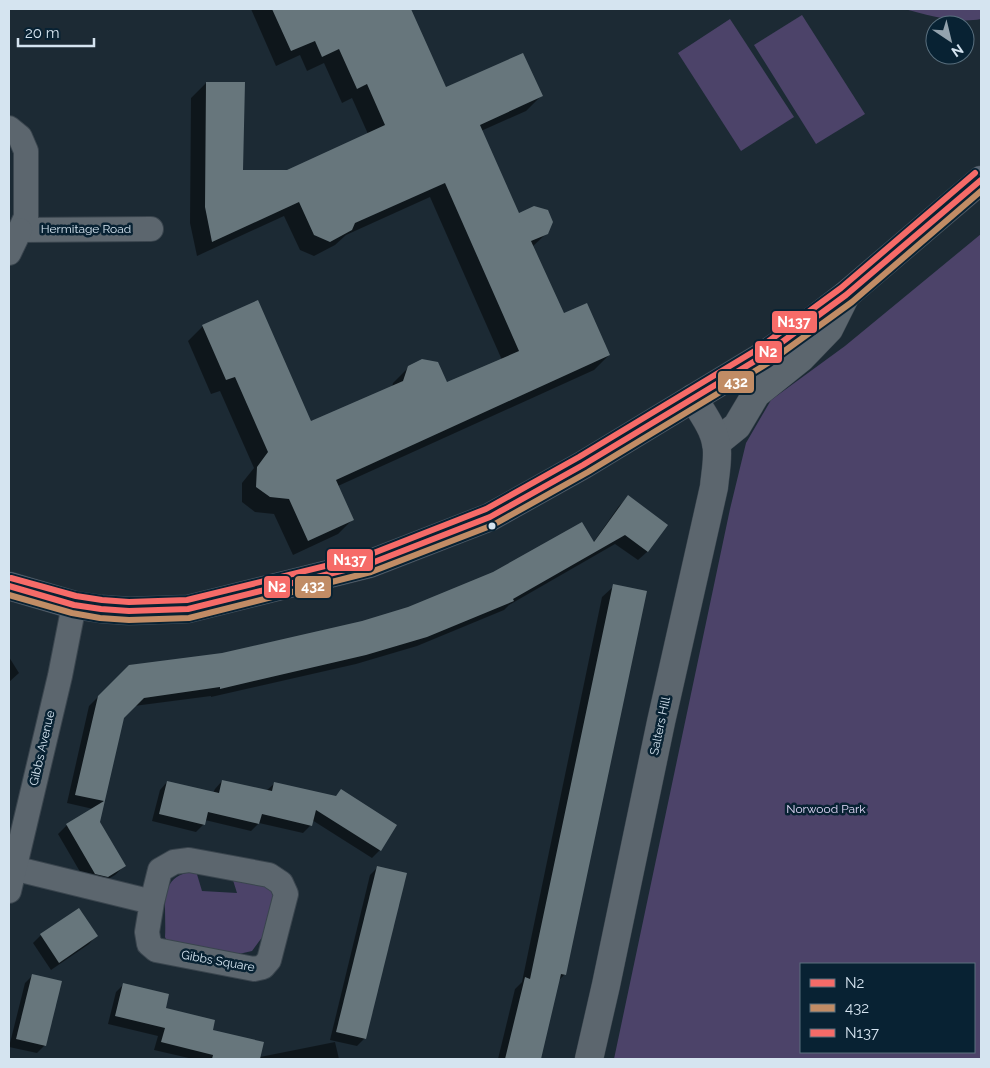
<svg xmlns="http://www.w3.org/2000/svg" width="990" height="1068" viewBox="0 0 990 1068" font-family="Raleway,sans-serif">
	<rect width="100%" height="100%" fill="#1c2a34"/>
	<!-- green -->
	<g fill="#4c4369" fill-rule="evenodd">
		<path d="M 904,9 L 981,9 L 981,19 C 956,24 928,15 904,9 Z"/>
		<path d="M 802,15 L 865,114 L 816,144 L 754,45 Z"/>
		<path d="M 730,19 L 794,117 L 741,151 L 678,53 Z"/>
		<path d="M 981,234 L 981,1059 L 614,1059 L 730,509 L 746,443 L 771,400 L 845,346 ZM 974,964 L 974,1052 L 801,1052 L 801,964 Z"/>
		<path d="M 196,871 L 202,891 L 237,893 L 232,877 L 277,889 L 263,936 L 252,951 L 230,956 L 168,943 L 165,937 C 167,907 156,875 196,871 Z"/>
	</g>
	<!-- shadow -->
	<g fill="#0007">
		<path d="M 251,9 L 410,9 L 446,89 L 541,96 L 526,111 L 481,131 L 519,215 L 547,233 L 532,247 L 563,315 L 609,355 L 594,370 L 338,486 L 353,519 L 338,534 L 293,555 L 274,514 L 255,512 L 242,502 L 242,483 L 254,468 L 220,391 L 211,394 L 188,341 L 203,326 L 311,423 L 392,387 L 393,383 L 409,367 L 447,384 L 502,360 L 430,197 L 346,235 L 335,245 L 314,256 L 300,250 L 284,216 L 197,256 L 190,223 L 191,98 L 206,83 L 242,171 L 287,172 L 368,134 L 352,98 L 342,103 L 324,63 L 307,71 L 300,55 L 276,66 Z"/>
		<path d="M 628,497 L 666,525 L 647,552 L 638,560 L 615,544 L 509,605 L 504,610 L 417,646 L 356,664 L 211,697 L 211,696 L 134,706 L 123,718 L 99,822 L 124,866 L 115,875 L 98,885 L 86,882 L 58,834 L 67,825 L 93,809 L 67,803 L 89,706 L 129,666 L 222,654 L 362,622 L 409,608 L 593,543 L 619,506 Z"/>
		<path d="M 613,587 L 565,974 L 558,981 L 540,1059 L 498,1059 L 515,989 L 522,982 L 602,597 Z"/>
		<path d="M 9,657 L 19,673 L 9,682 Z"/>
		<path d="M 222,781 L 266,791 L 275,783 L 335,797 L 341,791 L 396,826 L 380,850 L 372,858 L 312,820 L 311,825 L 303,833 L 259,823 L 251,831 L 205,820 L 204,824 L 196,832 L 152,821 L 160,790 L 167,782 L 213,793 L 215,789 Z"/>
		<path d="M 378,867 L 365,1038 L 357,1046 L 330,1040 L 370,875 Z"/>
		<path d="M 78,910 L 96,936 L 89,944 L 51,970 L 33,943 L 41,935 Z"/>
		<path d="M 33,975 L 45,1045 L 37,1053 L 9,1047 L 25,983 Z"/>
		<path d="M 124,984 L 164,1009 L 211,1031 L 260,1057 L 335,1042 L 339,1059 L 193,1059 L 154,1050 L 158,1036 L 108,1024 L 116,992 Z"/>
	</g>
	<!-- building -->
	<g fill="#67767c">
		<path d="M 272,9 L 411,9 L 446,87 L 523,53 L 543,96 L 480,125 L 519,213 L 534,206 L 548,210 L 553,222 L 548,234 L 531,241 L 564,313 L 587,303 L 610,355 L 336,480 L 354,520 L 308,541 L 289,499 L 270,497 L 256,487 L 257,467 L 268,452 L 235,377 L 226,380 L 202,325 L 258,300 L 311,421 L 403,381 L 408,366 L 422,359 L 438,362 L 447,382 L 519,351 L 445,183 L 355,223 L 352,230 L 330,242 L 314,235 L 299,202 L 212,242 L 205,207 L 206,82 L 245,82 L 243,170 L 287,170 L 385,125 L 367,84 L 357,89 L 339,49 L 322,57 L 315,41 L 291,51 Z"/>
		<path d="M 628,495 L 668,525 L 648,552 L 625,535 L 513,599 L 514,601 L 427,637 L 366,655 L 220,689 L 220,687 L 144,698 L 124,718 L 100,822 L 126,866 L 108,877 L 95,874 L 66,824 L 104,801 L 75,795 L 98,696 L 129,665 L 222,653 L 362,621 L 408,607 L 493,572 L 582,522 L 594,542 Z"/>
		<path d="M 613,584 L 647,591 L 566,975 L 561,974 L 541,1059 L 505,1059 L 525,977 L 530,979 Z"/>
		<path d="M 222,780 L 272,791 L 274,782 L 336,796 L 341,789 L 397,825 L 381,851 L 316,810 L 312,826 L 262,814 L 259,824 L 208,812 L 205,825 L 159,814 L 167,781 L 219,793 Z"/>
		<path d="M 377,866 L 407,873 L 366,1039 L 336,1032 Z"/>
		<path d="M 79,908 L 98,936 L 59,963 L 40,934 Z"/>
		<path d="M 32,974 L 62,981 L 46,1046 L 16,1039 Z"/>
		<path d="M 123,983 L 169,994 L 166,1008 L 215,1020 L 213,1030 L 264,1042 L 260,1059 L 212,1059 L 213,1055 L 161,1042 L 165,1028 L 115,1016 Z"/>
	</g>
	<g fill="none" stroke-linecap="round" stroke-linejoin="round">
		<!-- minor casing -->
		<g stroke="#3a454e" stroke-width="26">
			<g id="minor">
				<path d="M 9,128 L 20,137 L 26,151 L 26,217 L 20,230 L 151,229"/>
				<path d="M 9,253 L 20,230"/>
				<path d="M 9,867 L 152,902 L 160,870 L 174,862 L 189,860 L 269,875 L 281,883 L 286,894 L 269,960 L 263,967 L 254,969 L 156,950 L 149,944 L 147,932 L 152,902"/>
				<path d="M 9,891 L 60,676 L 74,605"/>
			</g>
		</g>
		<!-- tertiary casing -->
		<g stroke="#3a454e" stroke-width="29">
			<g id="tertiary">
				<path d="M 716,443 L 737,426 L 756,394 L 801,358 L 829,329 L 846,295"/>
				<path d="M 589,1059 L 606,985 L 661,722 L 714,487 C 715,476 717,466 717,455 C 718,433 704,416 693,398"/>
			</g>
		</g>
		<!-- primary casing -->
		<g stroke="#3a454e" stroke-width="29">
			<path id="primary" d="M 9,586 L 74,605 L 101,609 L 129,611 L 188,609 L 369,564 L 490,517 L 583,465 L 763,356 L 800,330 L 846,295 L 981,180"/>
		</g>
		<!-- minor -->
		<use href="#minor" stroke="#5c666e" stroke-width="24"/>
		<!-- tertiary -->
		<use href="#tertiary" stroke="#5c666e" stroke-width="28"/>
		<!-- primary -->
		<use href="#primary" stroke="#5a6674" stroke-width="28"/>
		<!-- bus-1 casing -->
		<g stroke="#082233" stroke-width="10">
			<path id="bus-1" d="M 9,586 L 74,605 L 101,609 L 129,611 L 188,609 L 369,564 L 490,517 L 583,465 L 763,356 L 846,295 L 981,180"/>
		</g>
		<!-- bus-2 casing -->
		<g stroke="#082233" stroke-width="10">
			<path id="bus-2" d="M 9,595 L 72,613 L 100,618 L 129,620 L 189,618 L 371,572 L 493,525 L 588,472 L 768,363 L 852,302 L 981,191"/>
		</g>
		<!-- bus-3 casing -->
		<g stroke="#082233" stroke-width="10">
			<path id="bus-3" d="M 11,578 L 76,596 L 102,600 L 129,602 L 187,600 L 366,556 L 486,509 L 579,457 L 758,349 L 841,288 L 975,173"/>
		</g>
		<!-- bus-1 -->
		<use href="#bus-1" stroke="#f66b68" stroke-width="6"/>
		<!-- bus-2 -->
		<use href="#bus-2" stroke="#c18c65" stroke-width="6"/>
		<!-- bus-3 -->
		<use href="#bus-3" stroke="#f66b68" stroke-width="6"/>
	</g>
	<!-- markers -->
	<circle fill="#d5e4f0" stroke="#082233" stroke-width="2" cx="492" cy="526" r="4.5"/>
	<g text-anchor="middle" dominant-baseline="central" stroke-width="5" stroke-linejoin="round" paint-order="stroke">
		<!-- street labels -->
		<g font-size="12" fill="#d5e4f0" stroke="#082233">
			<text x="86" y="229">Hermitage Road</text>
			<text transform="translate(660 726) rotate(-78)">Salters Hill</text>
			<text transform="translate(42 748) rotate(-77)">Gibbs Avenue</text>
			<text transform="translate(218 961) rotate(10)">Gibbs Square</text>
		</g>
		<!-- park labels -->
		<g font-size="12" fill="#e1d9f8" stroke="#082233">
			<text x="826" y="809">Norwood Park</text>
		</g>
	</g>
	<g stroke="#082233" stroke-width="2">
		<rect x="771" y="310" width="47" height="24" rx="5" fill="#f66b68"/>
		<rect x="754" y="340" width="29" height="24" rx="5" fill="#f66b68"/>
		<rect x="717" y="370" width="38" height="24" rx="5" fill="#c18c65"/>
		<rect x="326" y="548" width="48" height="24" rx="5" fill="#f66b68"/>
		<rect x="294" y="575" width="38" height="24" rx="5" fill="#c18c65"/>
		<rect x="263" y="575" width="28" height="24" rx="5" fill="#f66b68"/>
	</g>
	<g font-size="14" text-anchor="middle" font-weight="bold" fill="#fff">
		<text x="794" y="327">N137</text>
		<text x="768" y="357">N2</text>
		<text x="736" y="387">432</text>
		<text x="350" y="565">N137</text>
		<text x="313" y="591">432</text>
		<text x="277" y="592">N2</text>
	</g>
	<!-- border -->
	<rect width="990" height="1068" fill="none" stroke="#d5e4f0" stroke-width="20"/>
	<!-- legend -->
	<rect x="800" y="963" width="175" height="90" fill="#082233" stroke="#5a707f"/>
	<rect x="810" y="979" width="25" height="8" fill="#f66b68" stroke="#5a707f"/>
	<text x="845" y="988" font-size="15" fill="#d5e4f0">N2</text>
	<rect x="810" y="1004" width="25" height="8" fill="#c18c65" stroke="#5a707f"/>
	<text x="845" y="1013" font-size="15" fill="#d5e4f0">432</text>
	<rect x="810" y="1029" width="25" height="8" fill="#f66b68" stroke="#5a707f"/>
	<text x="845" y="1038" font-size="15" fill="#d5e4f0">N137</text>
	<!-- north arrow -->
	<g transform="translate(950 40) rotate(145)"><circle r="24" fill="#082233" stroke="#5a707f"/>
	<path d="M0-4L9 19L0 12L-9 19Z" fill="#94a3ae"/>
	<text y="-8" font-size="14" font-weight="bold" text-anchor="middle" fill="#d5e4f0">N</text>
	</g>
	<!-- scale -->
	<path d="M18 38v8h76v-8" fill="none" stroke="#d5e4f0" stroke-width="2.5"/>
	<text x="25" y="38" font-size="15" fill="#d5e4f0" stroke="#082233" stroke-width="4" paint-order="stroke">20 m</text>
</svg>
